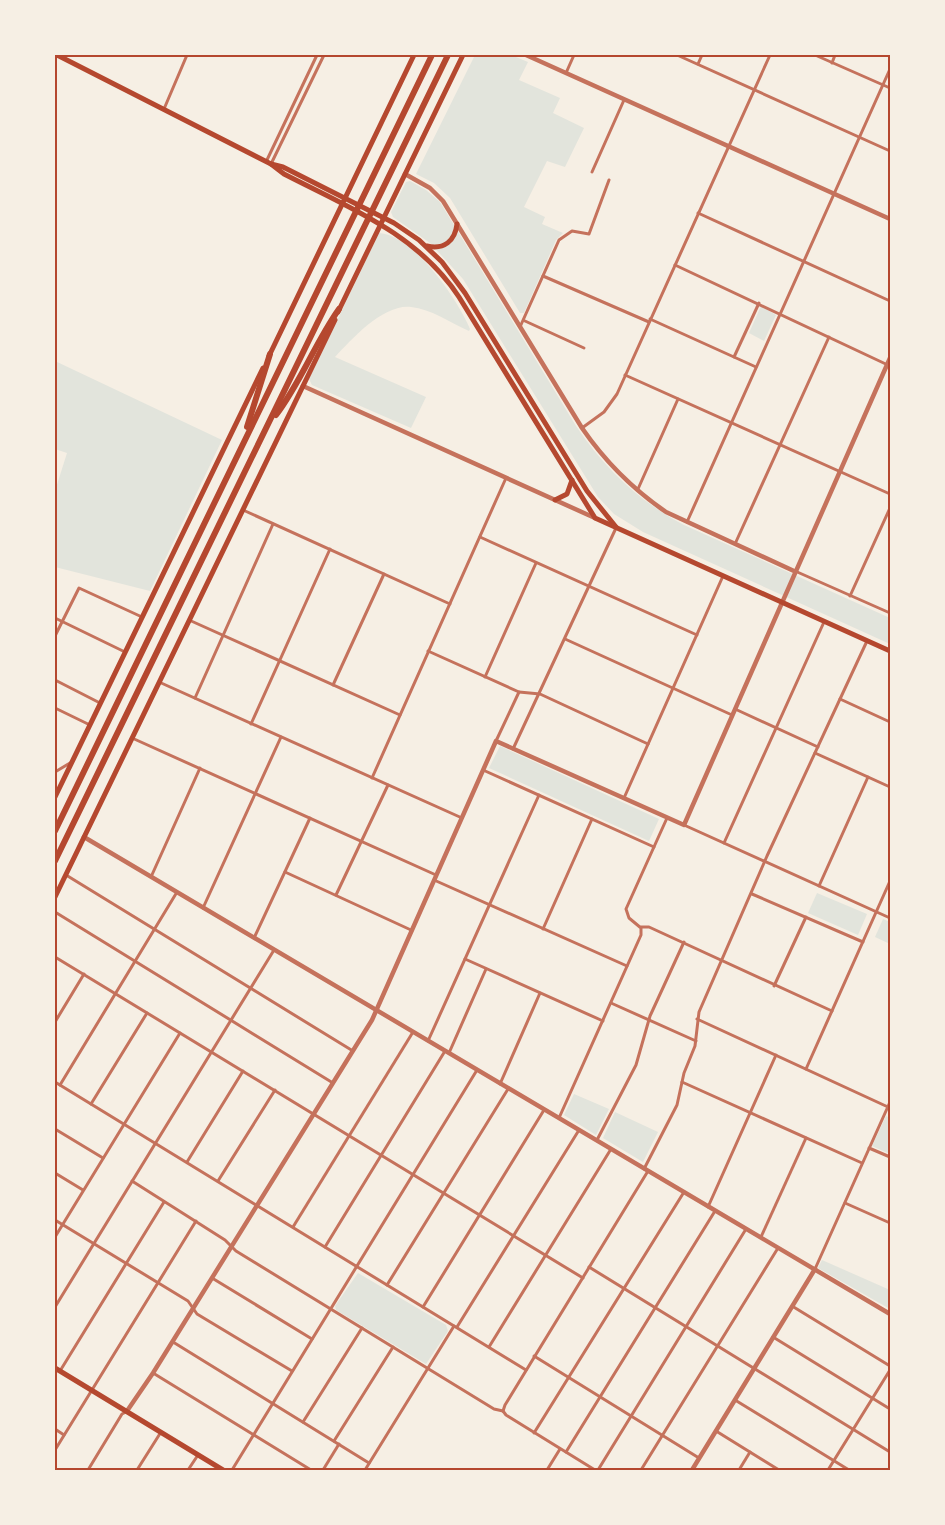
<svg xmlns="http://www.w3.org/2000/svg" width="945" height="1525" viewBox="0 0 945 1525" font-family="Karla,sans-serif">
	<rect width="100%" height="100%" fill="#f6efe4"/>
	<!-- green -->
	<g fill="#e2e4dc">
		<path d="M 475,55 L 511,55 L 528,62 L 519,80 L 560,98 L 553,113 L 584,128 L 565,167 L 547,161 L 524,207 L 545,217 L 542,224 L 563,233 L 556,240 L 524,313 L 520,313 L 450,198 L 434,183 L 416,174 Z"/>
		<path d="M 410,181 L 426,190 L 440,202 L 576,426 C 604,468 640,502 684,525 L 890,618 L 890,644 L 643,532 L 614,514 L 598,497 L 463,279 L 430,243 L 393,217 L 391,212 L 406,182 Z"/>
		<path d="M 379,233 C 414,235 458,300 470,329 L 469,331 C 451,323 431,309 411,307 C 383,304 352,339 335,357 L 426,397 L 411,428 L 312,385 L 309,379 Z"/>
		<path d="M 761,306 L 776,315 L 764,341 L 749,333 Z"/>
		<path d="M 55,361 L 222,440 L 150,591 L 55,567 L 55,491 L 67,453 L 55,449 Z"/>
		<path d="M 500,746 L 659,819 L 649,841 L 489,768 Z"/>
		<path d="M 817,893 L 867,914 L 858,935 L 808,913 Z"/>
		<path d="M 883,919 L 890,922 L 890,944 L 875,937 Z"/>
		<path d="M 574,1094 L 609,1109 L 596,1135 L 564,1115 Z"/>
		<path d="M 615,1112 L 658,1132 L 643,1162 L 603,1138 Z"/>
		<path d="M 886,1116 L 890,1118 L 890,1154 L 872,1146 Z"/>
		<path d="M 822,1260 L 890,1290 L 890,1309 L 818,1268 Z"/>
		<path d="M 358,1273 L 446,1325 L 448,1331 L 426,1364 L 336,1310 L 335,1306 Z"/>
	</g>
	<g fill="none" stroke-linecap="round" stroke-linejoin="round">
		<!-- minor -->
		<g stroke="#c5725c" stroke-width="3">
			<path d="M 677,55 L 890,151"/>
			<path d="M 815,55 L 890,88"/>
			<path d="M 832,63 L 835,55"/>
			<path d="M 698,64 L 702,55"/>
			<path d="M 566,73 L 574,55"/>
			<path d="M 164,109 L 187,55"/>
			<path d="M 266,162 L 317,55"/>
			<path d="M 271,164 L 324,55"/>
			<path d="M 592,172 L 624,100"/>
			<path d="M 698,213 L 890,301"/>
			<path d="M 675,265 L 890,366"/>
			<path d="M 543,276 L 649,322"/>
			<path d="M 650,319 L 756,367"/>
			<path d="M 525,321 L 584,348"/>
			<path d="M 520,327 L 559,240 L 572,231 L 589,234 L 609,180"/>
			<path d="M 734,357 L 759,303"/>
			<path d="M 625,375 L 890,494"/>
			<path d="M 582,428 L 604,412 L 617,394 L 770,55"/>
			<path d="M 638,489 L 678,399"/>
			<path d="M 243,510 L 450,604"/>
			<path d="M 687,522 L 890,69"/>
			<path d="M 480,537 L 697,635"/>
			<path d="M 735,544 L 829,337"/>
			<path d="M 795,571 L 890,613"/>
			<path d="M 850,596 L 890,508"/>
			<path d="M 55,618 L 125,652"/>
			<path d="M 189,620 L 400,715"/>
			<path d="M 55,636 L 79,588 L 142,617"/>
			<path d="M 565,639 L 732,715"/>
			<path d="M 428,651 L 519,692 L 540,694 L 648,744"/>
			<path d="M 485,677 L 536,563"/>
			<path d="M 55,680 L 100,703"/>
			<path d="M 159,682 L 462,818"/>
			<path d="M 333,685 L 384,574"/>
			<path d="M 195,698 L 273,524"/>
			<path d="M 840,699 L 890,722"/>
			<path d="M 55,708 L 90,725"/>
			<path d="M 735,709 L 818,747"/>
			<path d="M 251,724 L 330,549"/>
			<path d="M 132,738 L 436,875"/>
			<path d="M 496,741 L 519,692"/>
			<path d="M 513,749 L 616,528"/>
			<path d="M 815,753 L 890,787"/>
			<path d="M 483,770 L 654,847"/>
			<path d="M 55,772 L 70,763"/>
			<path d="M 372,778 L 506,478"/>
			<path d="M 624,798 L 723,576"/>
			<path d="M 684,825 L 890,918"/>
			<path d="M 724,843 L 824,622"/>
			<path d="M 285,872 L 411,930"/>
			<path d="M 66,875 L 353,1051"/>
			<path d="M 151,877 L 200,768"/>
			<path d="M 434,880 L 627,966"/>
			<path d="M 819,886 L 868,777"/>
			<path d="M 752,894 L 863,942"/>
			<path d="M 336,895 L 388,785"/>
			<path d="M 203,908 L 281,737"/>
			<path d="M 55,912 L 333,1083"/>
			<path d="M 641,927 L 649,927 L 832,1011"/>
			<path d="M 543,929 L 592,819"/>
			<path d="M 254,938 L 310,818"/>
			<path d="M 55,957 L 583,1278"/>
			<path d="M 465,959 L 603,1021"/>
			<path d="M 774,986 L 806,917"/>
			<path d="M 611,1003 L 696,1041"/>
			<path d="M 697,1019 L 888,1107"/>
			<path d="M 55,1022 L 84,974"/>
			<path d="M 428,1041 L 539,795"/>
			<path d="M 449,1053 L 486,969"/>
			<path d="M 806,1069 L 890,881"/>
			<path d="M 55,1082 L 526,1370"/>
			<path d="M 682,1082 L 862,1163"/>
			<path d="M 500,1084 L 540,993"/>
			<path d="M 60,1085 L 177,892"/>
			<path d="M 91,1104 L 147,1013"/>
			<path d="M 559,1118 L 641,935 L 641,928 L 629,918 L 626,909 L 667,818"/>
			<path d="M 55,1129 L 103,1158"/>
			<path d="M 597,1140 L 636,1065 L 650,1016 L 684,942"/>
			<path d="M 869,1148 L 890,1157"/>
			<path d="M 187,1162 L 243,1071"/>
			<path d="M 644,1169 L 677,1105 L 684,1073 L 695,1046 L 699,1012 L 767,856 L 867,641"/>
			<path d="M 55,1173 L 83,1190"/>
			<path d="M 132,1181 L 225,1240 L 236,1251 L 494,1409 L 503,1411"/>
			<path d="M 218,1181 L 275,1090"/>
			<path d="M 845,1203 L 890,1223"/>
			<path d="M 708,1207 L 776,1055"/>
			<path d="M 55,1220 L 188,1301 L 197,1314 L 292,1371"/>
			<path d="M 293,1227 L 413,1032"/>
			<path d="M 55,1237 L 180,1033"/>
			<path d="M 761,1237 L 806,1138"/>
			<path d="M 325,1247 L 445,1051"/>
			<path d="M 589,1267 L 890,1452"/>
			<path d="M 815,1269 L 890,1102"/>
			<path d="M 212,1278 L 312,1339"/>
			<path d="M 387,1285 L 508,1089"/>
			<path d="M 792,1306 L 890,1366"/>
			<path d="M 55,1307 L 274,950"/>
			<path d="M 423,1307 L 544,1110"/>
			<path d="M 457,1327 L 579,1130"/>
			<path d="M 773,1337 L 890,1409"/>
			<path d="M 173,1342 L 369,1463"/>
			<path d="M 489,1347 L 611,1149"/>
			<path d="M 534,1356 L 699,1458"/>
			<path d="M 60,1371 L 164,1202"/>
			<path d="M 153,1373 L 311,1470"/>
			<path d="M 735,1400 L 849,1470"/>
			<path d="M 503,1411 L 505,1405 L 648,1171"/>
			<path d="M 503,1411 L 506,1415 L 595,1470"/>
			<path d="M 303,1422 L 362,1328"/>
			<path d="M 55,1429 L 64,1435"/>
			<path d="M 716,1431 L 779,1470"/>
			<path d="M 534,1433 L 684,1192"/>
			<path d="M 334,1441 L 393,1347"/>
			<path d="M 55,1450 L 196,1221"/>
			<path d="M 566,1452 L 715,1211"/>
			<path d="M 88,1470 L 122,1414 L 126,1412"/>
			<path d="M 137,1470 L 161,1432"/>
			<path d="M 188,1470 L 198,1455"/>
			<path d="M 232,1470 L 477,1070"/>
			<path d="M 323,1470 L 339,1444"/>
			<path d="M 365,1470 L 454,1326"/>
			<path d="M 547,1470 L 560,1449"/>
			<path d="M 598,1470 L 746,1229"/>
			<path d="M 641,1470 L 778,1248"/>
			<path d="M 739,1470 L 750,1452"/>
			<path d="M 828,1470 L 890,1370"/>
		</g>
		<!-- tertiary -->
		<g stroke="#c5725c" stroke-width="4.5">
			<path d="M 526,55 L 890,219"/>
			<path d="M 405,174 L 430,188 L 443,201 L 582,428 C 604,460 634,490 666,512 L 794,571"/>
			<path d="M 303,386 L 595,518"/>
			<path d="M 84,837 L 890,1314"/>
			<path d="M 127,1411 L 153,1373 L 372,1020 L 496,741 L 684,825 L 890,358"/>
			<path d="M 692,1470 L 815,1269"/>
		</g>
		<!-- secondary -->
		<g stroke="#b5482f" stroke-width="5">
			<path d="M 57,55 L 271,164 L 283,167 L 394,223 L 419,240 L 442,262 L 465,293 L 587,491 L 616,527"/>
			<path d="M 271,164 L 284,174 C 348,207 418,234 459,297 L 595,518 L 890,651"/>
			<path d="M 427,246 C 444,250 455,241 457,224"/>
			<path d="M 338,312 L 463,55"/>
			<path d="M 269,356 L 414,55"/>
			<path d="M 555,500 L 567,494 L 572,480"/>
			<path d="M 55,797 L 263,368"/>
			<path d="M 55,897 L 335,320"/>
			<path d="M 55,1368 L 223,1470"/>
		</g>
		<!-- motorway -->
		<g stroke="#b5482f" stroke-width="6">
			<path d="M 276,415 C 301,382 315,343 339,309"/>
			<path d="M 247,427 L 270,354"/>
			<path d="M 55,831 L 432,55"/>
			<path d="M 55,861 L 448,55"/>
		</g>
	</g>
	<!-- border -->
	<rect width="945" height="1525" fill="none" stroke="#f6efe4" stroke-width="112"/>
	<rect x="56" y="56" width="833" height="1413" fill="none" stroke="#b5482f" stroke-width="2"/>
</svg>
